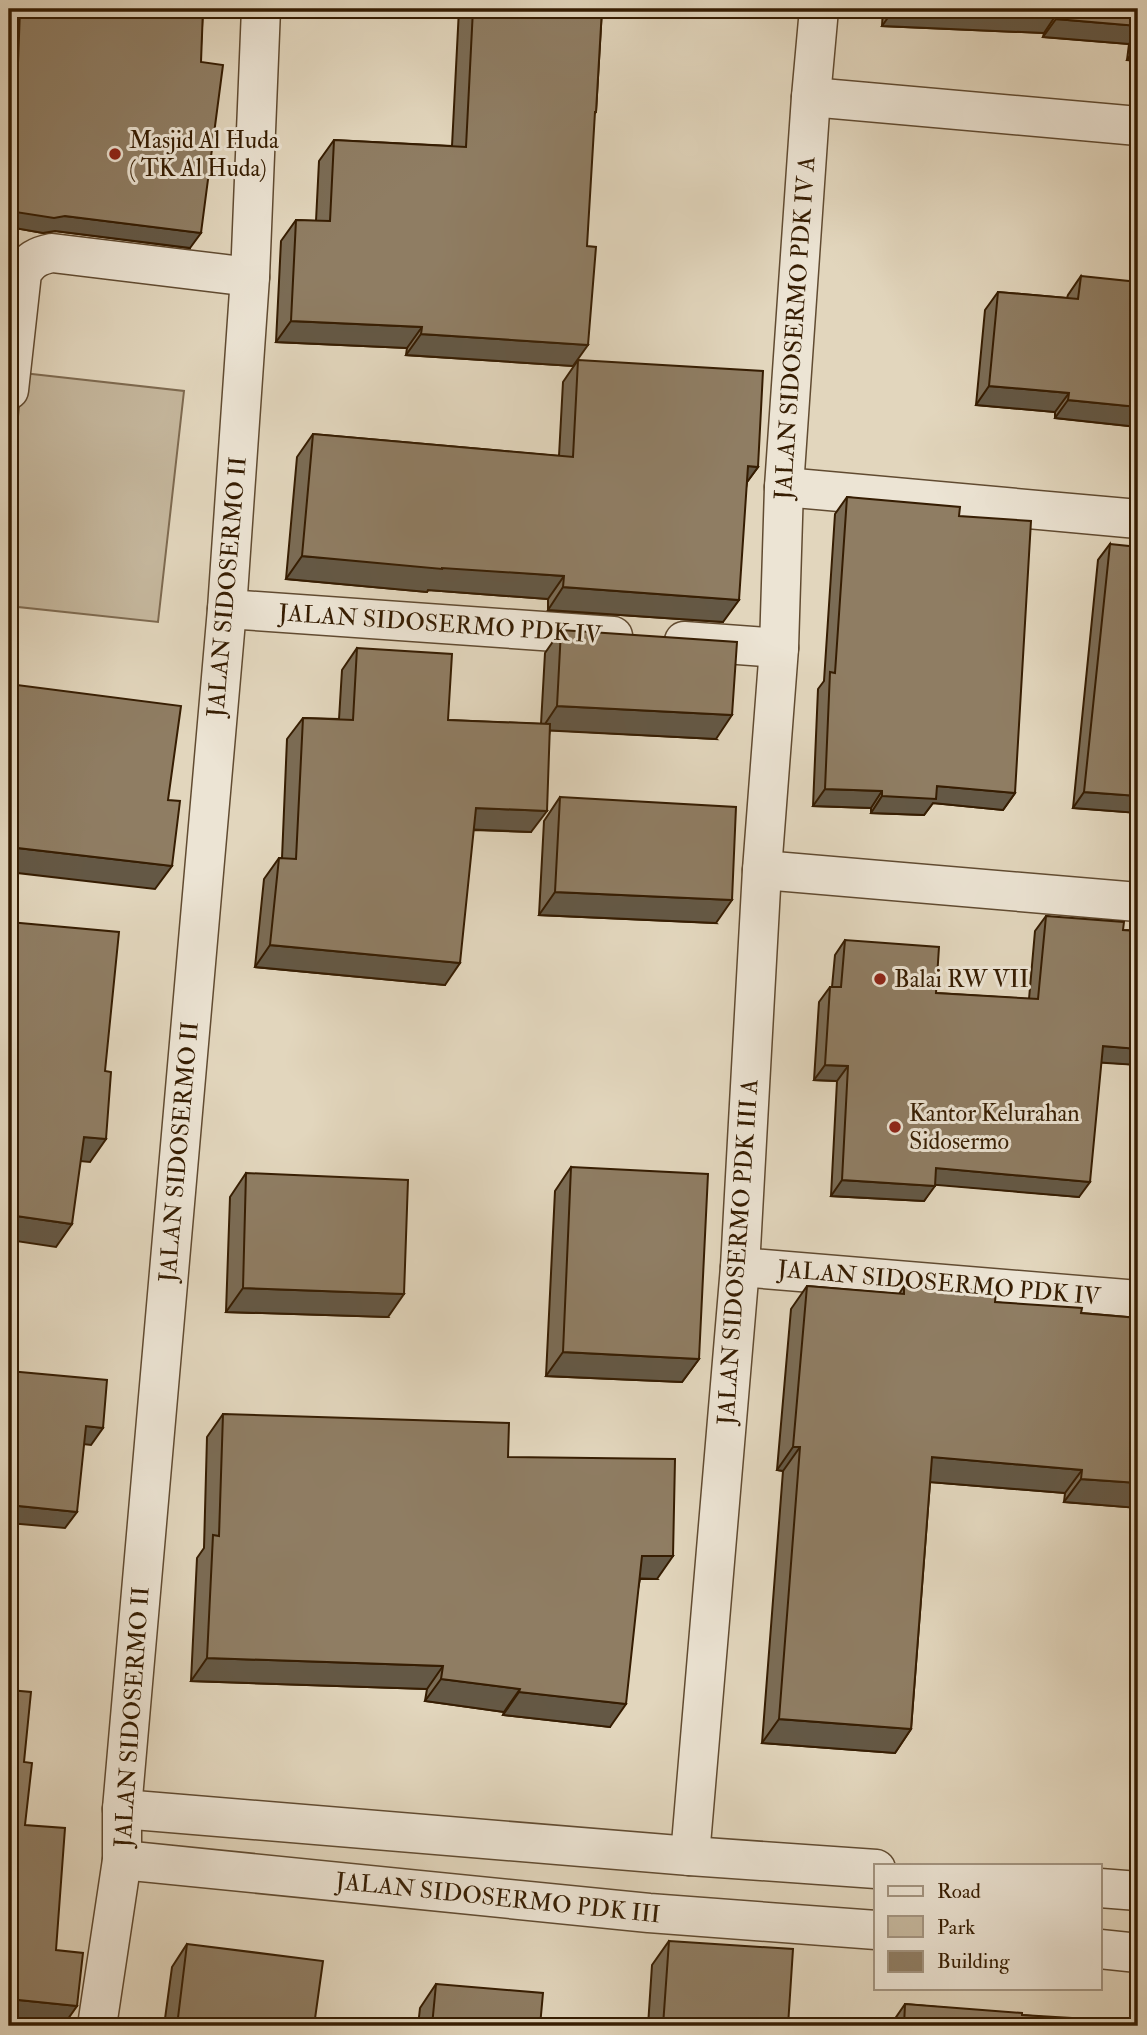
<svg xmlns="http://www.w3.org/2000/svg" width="1147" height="2035" viewBox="0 0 1147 2035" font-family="'IM FELL Double Pica',serif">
	<rect width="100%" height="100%" fill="#e2d6bd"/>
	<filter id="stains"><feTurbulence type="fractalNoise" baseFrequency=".00286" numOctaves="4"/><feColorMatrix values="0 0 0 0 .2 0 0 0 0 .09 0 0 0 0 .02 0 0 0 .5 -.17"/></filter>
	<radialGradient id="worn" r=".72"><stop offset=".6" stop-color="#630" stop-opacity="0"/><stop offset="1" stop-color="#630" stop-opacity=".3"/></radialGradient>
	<!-- green -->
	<path fill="#c5b79d" stroke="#7e6a50" stroke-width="2" d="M 23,373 L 184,391 L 158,622 L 9,606 L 9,494 Z"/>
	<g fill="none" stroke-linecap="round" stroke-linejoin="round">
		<!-- street casing -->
		<g stroke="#614b31" stroke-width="41">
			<g id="street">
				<path d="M 811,97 L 1138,126"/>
				<path d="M 9,390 L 22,273 C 30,260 37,256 52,253 L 250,277"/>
				<path d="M 784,487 L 1138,519"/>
				<path d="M 227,609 L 613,636"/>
				<path d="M 684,641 L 779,648"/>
				<path d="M 762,870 L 1138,902"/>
				<path d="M 740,1267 L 1138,1300"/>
				<path d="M 122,1809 L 690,1856 L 876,1869"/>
				<path d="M 690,1856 L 740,1267 L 762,870 L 779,648 L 784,487 L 811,97 L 819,9"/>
				<path d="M 122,1860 L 649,1913 L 876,1930"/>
				<path d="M 1100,1888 L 1138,1891"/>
				<path d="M 1100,1949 L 1138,1953"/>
				<path d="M 97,2026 L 122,1860 L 122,1809 L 227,609 L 250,277 L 261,9"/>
			</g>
		</g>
		<!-- street -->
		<use href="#street" stroke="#ece4d4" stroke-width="38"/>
	</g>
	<!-- wall -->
	<g fill="#7b6c55" stroke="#361d02" stroke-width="2">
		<path d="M 10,9 L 203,9 L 190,248 L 55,231 L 43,233 L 9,227 L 9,37 Z"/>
		<path d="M 459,9 L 602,9 L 596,112 L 594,114 L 573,366 L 406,355 L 407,348 L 276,342 L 281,241 L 296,220 L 316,221 L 319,161 L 334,140 L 452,146 Z"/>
		<path d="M 883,9 L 1138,9 L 1138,61 L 1127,60 L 1129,44 L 1043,37 L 1044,33 L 882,26 Z"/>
		<path d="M 1081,276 L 1138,427 L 1055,418 L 1055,412 L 976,405 L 985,310 L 998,292 L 1067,298 L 1068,295 Z"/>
		<path d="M 578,360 L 758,467 L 747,482 L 723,622 L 548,610 L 548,599 L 428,590 L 427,592 L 286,579 L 297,457 L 313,434 L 559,456 L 563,382 Z"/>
		<path d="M 847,497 L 959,516 L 1015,793 L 1003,810 L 933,803 L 924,815 L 871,813 L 871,808 L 813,806 L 818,689 L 824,681 L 835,514 Z"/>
		<path d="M 1110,544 L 1138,813 L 1073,808 L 1098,560 Z"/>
		<path d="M 561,630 L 716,739 L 550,730 L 531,832 L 473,830 L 445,985 L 255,967 L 264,879 L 279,858 L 282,858 L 287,739 L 303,718 L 339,719 L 342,670 L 357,648 L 448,720 L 541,724 L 545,653 Z"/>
		<path d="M 560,797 L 716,923 L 539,915 L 544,821 Z"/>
		<path d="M 1046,916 L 1123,930 L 1138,931 L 1138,1065 L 1101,1062 L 1079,1197 L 935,1184 L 924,1201 L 831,1196 L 837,1081 L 814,1080 L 819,1002 L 830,987 L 832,987 L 835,955 L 845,940 L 936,993 L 1029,999 L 1035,931 Z"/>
		<path d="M 571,1167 L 699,1359 L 682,1382 L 546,1376 L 555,1191 Z"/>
		<path d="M 246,1173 L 388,1317 L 226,1312 L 230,1197 Z"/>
		<path d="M 807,1286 L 899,1294 L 904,1286 L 995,1302 L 1081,1313 L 1138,1318 L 1138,1508 L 1064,1502 L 1065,1493 L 930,1482 L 911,1729 L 895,1753 L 762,1743 L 783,1471 L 777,1470 L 791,1309 Z"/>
		<path d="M 223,1414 L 508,1457 L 657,1579 L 640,1579 L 610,1727 L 503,1715 L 504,1712 L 425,1701 L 427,1689 L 191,1681 L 197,1558 L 204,1548 L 207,1437 Z"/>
		<path d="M 669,1941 L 788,2026 L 648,2026 L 652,1965 Z"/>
		<path d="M 187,1944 L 314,2026 L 164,2026 L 172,1967 Z"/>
		<path d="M 436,1984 L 540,2026 L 418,2026 L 420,2008 Z"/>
		<path d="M 905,2004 L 1022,2015 L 1138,2026 L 890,2026 Z"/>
	</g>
	<!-- shaded-wall -->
	<g fill="#645845" stroke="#361d02" stroke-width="2">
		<path d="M 894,9 L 912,9 L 1056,15 L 1044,33 L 882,26 Z"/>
		<path d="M 1056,19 L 1138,26 L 1138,30 L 1129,44 L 1043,37 Z"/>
		<path d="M 1138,44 L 1138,61 L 1127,60 Z"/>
		<path d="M 9,211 L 65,216 L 201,233 L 190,248 L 55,231 L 43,233 L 9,227 Z"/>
		<path d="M 291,321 L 422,327 L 407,348 L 276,342 Z"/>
		<path d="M 421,334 L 588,345 L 573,366 L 406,355 Z"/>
		<path d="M 989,386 L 1069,393 L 1055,412 L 976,405 Z"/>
		<path d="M 1068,400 L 1138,407 L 1138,427 L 1055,418 Z"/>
		<path d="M 748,466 L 758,467 L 742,489 Z"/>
		<path d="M 302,556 L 564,576 L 548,599 L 428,590 L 427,592 L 286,579 Z"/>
		<path d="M 563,587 L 739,600 L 723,622 L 548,610 Z"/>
		<path d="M 557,706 L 732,715 L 716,739 L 541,730 Z"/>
		<path d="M 937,786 L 1015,793 L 1003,810 L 933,803 L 924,815 L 871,813 L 882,796 Z"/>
		<path d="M 825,789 L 882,791 L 871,808 L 813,806 Z"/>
		<path d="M 1084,792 L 1138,796 L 1138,813 L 1073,808 Z"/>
		<path d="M 476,808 L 547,811 L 531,832 L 460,829 Z"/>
		<path d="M 9,847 L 172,866 L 155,889 L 9,872 Z"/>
		<path d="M 555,892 L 732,900 L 716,923 L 539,915 Z"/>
		<path d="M 270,945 L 460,963 L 445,985 L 255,967 Z"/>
		<path d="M 1103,1046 L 1138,1049 L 1138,1065 L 1092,1062 Z"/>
		<path d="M 825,1065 L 848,1066 L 837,1081 L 814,1080 Z"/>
		<path d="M 84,1137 L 106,1139 L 90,1162 L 68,1160 Z"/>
		<path d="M 936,1168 L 1090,1182 L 1079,1197 L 925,1184 Z"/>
		<path d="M 842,1180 L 935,1186 L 924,1201 L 831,1196 Z"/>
		<path d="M 9,1215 L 72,1224 L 56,1247 L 9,1240 Z"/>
		<path d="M 243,1288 L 404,1294 L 388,1317 L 226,1312 Z"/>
		<path d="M 563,1352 L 699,1359 L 682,1382 L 546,1376 Z"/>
		<path d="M 86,1426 L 103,1428 L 91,1445 L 74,1443 Z"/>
		<path d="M 793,1447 L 800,1447 L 783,1471 L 777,1470 Z"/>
		<path d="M 932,1457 L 1082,1470 L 1065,1493 L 916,1481 Z"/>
		<path d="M 1081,1479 L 1138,1483 L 1138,1508 L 1064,1502 Z"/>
		<path d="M 9,1505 L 77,1512 L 65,1528 L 9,1523 Z"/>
		<path d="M 642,1556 L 673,1556 L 657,1579 L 626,1578 Z"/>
		<path d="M 207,1658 L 443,1666 L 427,1689 L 191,1681 Z"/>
		<path d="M 441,1679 L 520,1689 L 504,1712 L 425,1701 Z"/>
		<path d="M 519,1692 L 626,1704 L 610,1727 L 503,1715 Z"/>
		<path d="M 779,1719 L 911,1729 L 895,1753 L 762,1743 Z"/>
		<path d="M 9,1999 L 77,2006 L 63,2026 L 28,2026 L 9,2024 Z"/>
	</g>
	<!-- building -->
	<g fill="#8f7d63" stroke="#361d02" stroke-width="2">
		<path d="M 20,9 L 203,9 L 201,62 L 223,65 L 201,233 L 65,216 L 54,218 L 9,211 L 9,89 L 17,90 Z"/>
		<path d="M 473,9 L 602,9 L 596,112 L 595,112 L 587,246 L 596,247 L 588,345 L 421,334 L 422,327 L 291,321 L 296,220 L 330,221 L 334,140 L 466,147 Z"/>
		<path d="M 912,9 L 1138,9 L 1138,26 L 1056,19 L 1056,15 Z"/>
		<path d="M 1081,276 L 1138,282 L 1138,407 L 1068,400 L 1069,393 L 989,386 L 998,292 L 1078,299 Z"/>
		<path d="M 578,360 L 763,371 L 758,467 L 748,466 L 739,600 L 563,587 L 564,576 L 442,568 L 442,569 L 302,556 L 313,434 L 573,457 Z"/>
		<path d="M 847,497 L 960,507 L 959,516 L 1031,521 L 1015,793 L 937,786 L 936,799 L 882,796 L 882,791 L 825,789 L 830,672 L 835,673 Z"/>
		<path d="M 1110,544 L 1138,547 L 1138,796 L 1084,792 Z"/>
		<path d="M 561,630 L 737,642 L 732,715 L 557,706 Z"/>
		<path d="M 357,648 L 452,654 L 448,720 L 550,724 L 547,811 L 476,808 L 460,963 L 270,945 L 279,858 L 296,859 L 303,718 L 353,720 Z"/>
		<path d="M 9,684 L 181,706 L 168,800 L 180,801 L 172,866 L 9,847 Z"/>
		<path d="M 560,797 L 736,807 L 732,900 L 555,892 Z"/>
		<path d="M 1046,916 L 1124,922 L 1123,930 L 1138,931 L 1138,1049 L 1103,1046 L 1090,1182 L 936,1168 L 935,1186 L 842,1180 L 848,1066 L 825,1065 L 830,987 L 841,987 L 845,940 L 939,947 L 936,993 L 1038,999 Z"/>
		<path d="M 9,922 L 119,932 L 105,1071 L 111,1072 L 106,1139 L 84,1137 L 72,1224 L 9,1215 Z"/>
		<path d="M 571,1167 L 708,1174 L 699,1359 L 563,1352 Z"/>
		<path d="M 246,1173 L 408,1180 L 404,1294 L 243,1288 Z"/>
		<path d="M 807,1286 L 904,1294 L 904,1286 L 996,1291 L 995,1302 L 1082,1308 L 1081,1313 L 1138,1318 L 1138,1483 L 1081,1479 L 1082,1470 L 932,1457 L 911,1729 L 779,1719 L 800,1447 L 793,1447 Z"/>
		<path d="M 9,1371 L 107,1380 L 103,1428 L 86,1426 L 77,1512 L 9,1505 Z"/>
		<path d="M 223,1414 L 509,1423 L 508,1457 L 675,1459 L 673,1556 L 642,1556 L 626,1704 L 519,1692 L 520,1689 L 441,1679 L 443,1666 L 207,1658 L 213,1535 L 219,1536 Z"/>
		<path d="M 9,1690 L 31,1692 L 24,1762 L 32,1763 L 25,1825 L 65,1828 L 56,1950 L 83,1953 L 77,2006 L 9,1999 Z"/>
		<path d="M 669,1941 L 793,1949 L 788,2026 L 663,2026 Z"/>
		<path d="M 187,1944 L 323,1961 L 314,2026 L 177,2026 Z"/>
		<path d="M 436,1984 L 543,1993 L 540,2026 L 432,2026 Z"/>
		<path d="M 905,2004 L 1022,2013 L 1022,2015 L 1138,2022 L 1138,2026 L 904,2026 Z"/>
	</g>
	<!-- markers -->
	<g fill="#8f2418" stroke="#ece4d4" stroke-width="2.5">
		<circle cx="115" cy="154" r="7"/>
		<circle cx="880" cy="979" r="7"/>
		<circle cx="895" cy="1127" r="7"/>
	</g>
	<g text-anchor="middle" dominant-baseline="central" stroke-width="6" stroke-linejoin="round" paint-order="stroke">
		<!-- poi labels -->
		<g font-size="24" fill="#361d02" stroke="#ece4d4" text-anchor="start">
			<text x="129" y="140">Masjid Al Huda<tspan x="129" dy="28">( TK Al Huda)</tspan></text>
			<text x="894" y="979">Balai RW VII</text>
			<text x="909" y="1113">Kantor Kelurahan<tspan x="909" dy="28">Sidosermo</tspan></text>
		</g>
		<!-- street labels -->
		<g font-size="24" fill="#361d02" stroke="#ece4d4">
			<text transform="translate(795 328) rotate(-86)">JALAN SIDOSERMO PDK IV A</text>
			<text transform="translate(227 587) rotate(-85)">JALAN SIDOSERMO II</text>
			<text transform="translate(440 624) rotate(4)">JALAN SIDOSERMO PDK IV</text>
			<text transform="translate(179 1152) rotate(-85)">JALAN SIDOSERMO II</text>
			<text transform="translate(738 1252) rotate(-86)">JALAN SIDOSERMO PDK III A</text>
			<text transform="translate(939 1283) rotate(5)">JALAN SIDOSERMO PDK IV</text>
			<text transform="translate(132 1717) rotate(-86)">JALAN SIDOSERMO II</text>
			<text transform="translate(498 1898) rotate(6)">JALAN SIDOSERMO PDK III</text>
		</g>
	</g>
	<!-- margin -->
	<rect width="1147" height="2035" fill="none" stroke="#e2d6bd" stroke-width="35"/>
	<rect x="10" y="10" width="1126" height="2014" fill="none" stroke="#361d02" stroke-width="3.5"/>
	<rect x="18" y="18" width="1112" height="2000" fill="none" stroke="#361d02" stroke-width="2"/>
	<!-- legend -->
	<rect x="874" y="1864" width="228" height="126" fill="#ece4d4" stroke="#a39480" stroke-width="2"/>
	<rect x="888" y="1886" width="35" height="10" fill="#ece4d4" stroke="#a39480" stroke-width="2"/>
	<text x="937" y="1898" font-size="21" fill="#361d02">Road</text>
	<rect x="888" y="1916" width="35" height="21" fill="#c5b79d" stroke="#a39480" stroke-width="2"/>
	<text x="937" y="1934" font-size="21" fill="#361d02">Park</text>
	<rect x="888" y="1951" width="35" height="21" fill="#8f7d63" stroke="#a39480" stroke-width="2"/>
	<text x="937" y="1968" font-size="21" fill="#361d02">Building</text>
	<rect width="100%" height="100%" filter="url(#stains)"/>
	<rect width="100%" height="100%" fill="url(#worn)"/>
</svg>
